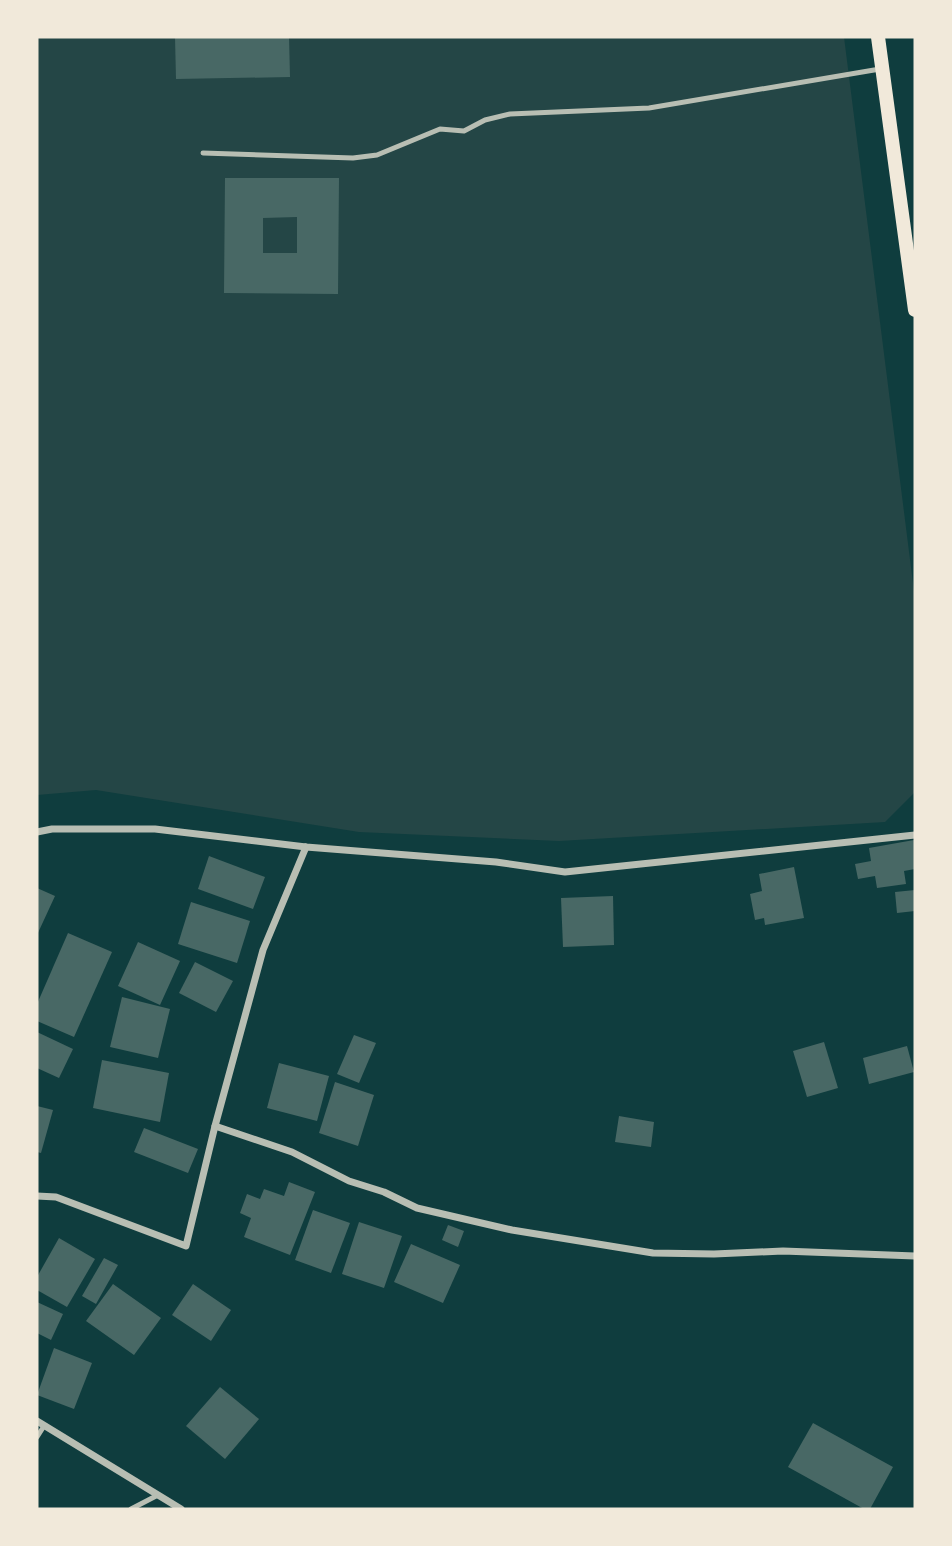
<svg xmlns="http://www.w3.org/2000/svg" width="952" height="1546" viewBox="0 0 952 1546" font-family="'Archivo Narrow',sans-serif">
	<rect width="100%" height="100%" fill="#0f3d3e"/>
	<!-- green -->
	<path fill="#244646" d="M 37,37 L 844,37 L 915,599 L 915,792 L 885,822 L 559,841 L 359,832 L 96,790 L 37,795 Z"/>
	<!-- building -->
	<g fill="#486865" fill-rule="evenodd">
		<path d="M 175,37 L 289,37 L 290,77 L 176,79 Z"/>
		<path d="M 225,178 L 339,178 L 338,294 L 224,293 ZM 297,217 L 297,253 L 263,253 L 263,218 Z"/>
		<path d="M 914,840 L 915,869 L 904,871 L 906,884 L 877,888 L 875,876 L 858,879 L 855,864 L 871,861 L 869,848 Z"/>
		<path d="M 209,856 L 265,877 L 253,909 L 198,889 Z"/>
		<path d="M 794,867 L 804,918 L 765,925 L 764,918 L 755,920 L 750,894 L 762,891 L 759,874 Z"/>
		<path d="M 37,888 L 55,896 L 37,935 Z"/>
		<path d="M 915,890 L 915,911 L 897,913 L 895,892 Z"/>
		<path d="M 613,896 L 614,945 L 563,947 L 561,898 Z"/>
		<path d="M 191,902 L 250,921 L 237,963 L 178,944 Z"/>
		<path d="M 68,933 L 112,952 L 74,1037 L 37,1021 L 37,1004 Z"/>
		<path d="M 138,942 L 180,961 L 160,1005 L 118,986 Z"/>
		<path d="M 195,962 L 233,981 L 216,1012 L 179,993 Z"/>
		<path d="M 122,997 L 170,1009 L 158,1058 L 110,1047 Z"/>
		<path d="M 37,1032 L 73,1049 L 59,1078 L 37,1068 Z"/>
		<path d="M 354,1035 L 376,1043 L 359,1083 L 337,1074 Z"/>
		<path d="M 824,1042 L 838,1088 L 807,1097 L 793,1051 Z"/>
		<path d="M 907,1046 L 914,1072 L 869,1084 L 863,1058 Z"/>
		<path d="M 102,1060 L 169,1073 L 160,1122 L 93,1108 Z"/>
		<path d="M 279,1063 L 329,1076 L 317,1121 L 267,1108 Z"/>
		<path d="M 335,1082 L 374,1095 L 358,1146 L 319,1133 Z"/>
		<path d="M 37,1106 L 53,1110 L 41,1153 L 37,1152 Z"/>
		<path d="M 619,1116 L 654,1122 L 651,1147 L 615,1142 Z"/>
		<path d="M 144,1128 L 198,1149 L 188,1173 L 134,1152 Z"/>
		<path d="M 289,1182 L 315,1192 L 290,1255 L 244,1237 L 251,1218 L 240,1213 L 247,1194 L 260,1199 L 264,1189 L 284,1196 Z"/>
		<path d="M 313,1210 L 350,1223 L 331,1273 L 295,1260 Z"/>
		<path d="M 359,1222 L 402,1236 L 384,1288 L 342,1274 Z"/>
		<path d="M 448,1225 L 464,1231 L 458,1247 L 442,1240 Z"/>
		<path d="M 59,1238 L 95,1259 L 67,1307 L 37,1290 L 37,1277 Z"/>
		<path d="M 411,1244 L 460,1265 L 443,1303 L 394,1282 Z"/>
		<path d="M 104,1258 L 118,1265 L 96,1304 L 82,1296 Z"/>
		<path d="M 113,1284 L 161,1318 L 134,1355 L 86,1321 Z"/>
		<path d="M 193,1284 L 231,1310 L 211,1341 L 172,1315 Z"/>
		<path d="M 37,1302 L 63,1314 L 51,1340 L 37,1333 Z"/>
		<path d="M 54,1348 L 92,1363 L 74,1409 L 37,1395 Z"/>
		<path d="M 220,1387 L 259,1419 L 225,1459 L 186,1426 Z"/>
		<path d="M 813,1423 L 893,1467 L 870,1509 L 864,1509 L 788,1467 Z"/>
	</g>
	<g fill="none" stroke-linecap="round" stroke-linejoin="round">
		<!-- service -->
		<g stroke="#b8beb3" stroke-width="5">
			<path d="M 203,153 L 353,158 L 377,155 L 440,129 L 464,131 L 485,120 L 510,114 L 649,108 L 880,69"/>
			<path d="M 37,1437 L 44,1426"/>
			<path d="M 131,1509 L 158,1495"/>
		</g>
		<!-- minor -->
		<g stroke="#b8beb3" stroke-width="7">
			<path d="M 37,832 L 52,829 L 155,829 L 306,847 L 496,862 L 565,872 L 915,835"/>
			<path d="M 215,1126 L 263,950 L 306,847"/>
			<path d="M 37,1196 L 56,1197 L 186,1246 L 215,1126 L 292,1152 L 349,1181 L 384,1192 L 417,1208 L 512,1230 L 653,1253 L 714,1254 L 783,1251 L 915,1256"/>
			<path d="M 37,1421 L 181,1509"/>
		</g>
		<!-- secondary -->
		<path stroke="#f1e9da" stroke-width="14" d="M 878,37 L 915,310"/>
	</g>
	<!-- border -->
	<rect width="952" height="1546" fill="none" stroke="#f1e9da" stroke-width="77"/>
</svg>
